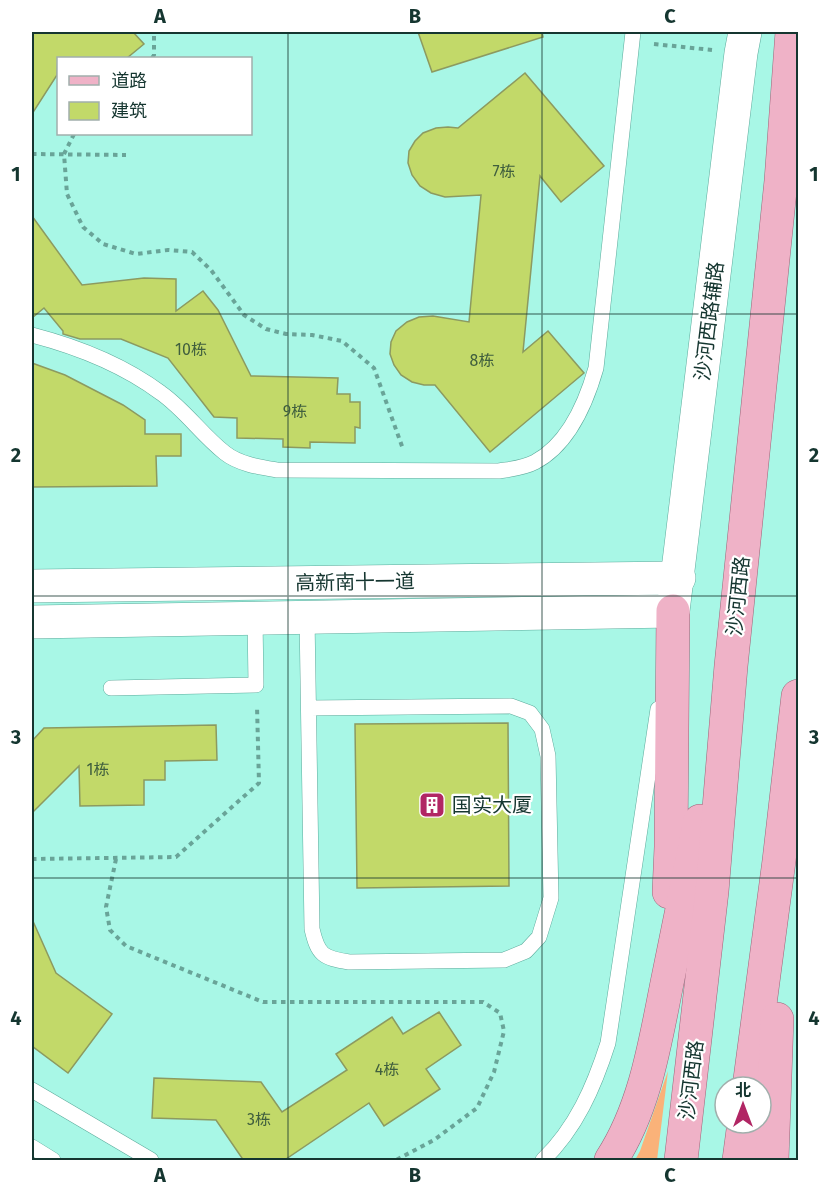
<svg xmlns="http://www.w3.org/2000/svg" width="830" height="1192" viewBox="0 0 830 1192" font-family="'Fira Sans','Noto Sans SC',sans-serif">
	<rect width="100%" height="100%" fill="#a8f7e6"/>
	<!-- green -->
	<path fill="#fab279" d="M 668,1071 L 657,1160 L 635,1160 L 640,1151 Z"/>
	<!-- building -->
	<g fill="#c2d969" stroke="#8c9a60" stroke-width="1.5">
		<path d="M 32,32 L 133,32 L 144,44 L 127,58 L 58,58 L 57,75 L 32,114 Z"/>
		<path d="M 418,32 L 542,32 L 543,37 L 432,72 Z"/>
		<path d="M 525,73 L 604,166 L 561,202 L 540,176 L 523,352 L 548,331 L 584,373 L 490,452 L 435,385 L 424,385 L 412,382 L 401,375 L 394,365 L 390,354 L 391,342 L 396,331 L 407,322 L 419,317 L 433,316 L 469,322 L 475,258 L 481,195 L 445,197 L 431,193 L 420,186 L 412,175 L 408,163 L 409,151 L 415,141 L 423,133 L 436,128 L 448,127 L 458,128 Z"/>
		<path d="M 32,216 L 82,285 L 144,278 L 176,279 L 176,311 L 203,291 L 218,310 L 251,376 L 338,378 L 337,394 L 350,394 L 350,402 L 360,402 L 360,428 L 355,427 L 355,443 L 310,442 L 310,448 L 283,447 L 283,439 L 237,438 L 237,418 L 214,417 L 168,358 L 121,339 L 80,339 L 63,334 L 63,331 L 44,308 L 32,318 Z"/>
		<path d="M 32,363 L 65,375 L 123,405 L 145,420 L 145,434 L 181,434 L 181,456 L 156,456 L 157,486 L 32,487 Z"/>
		<path d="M 508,723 L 509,886 L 357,888 L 355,724 Z"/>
		<path d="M 216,725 L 217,760 L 165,761 L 165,780 L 144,780 L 144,805 L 80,806 L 79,766 L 32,813 L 32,741 L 44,728 Z"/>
		<path d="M 32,919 L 56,973 L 112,1014 L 68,1073 L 32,1046 Z"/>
		<path d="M 439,1012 L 461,1045 L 426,1069 L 440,1089 L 384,1126 L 369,1103 L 283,1161 L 244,1161 L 216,1120 L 152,1118 L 154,1078 L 261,1082 L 282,1112 L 347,1070 L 336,1054 L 392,1017 L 403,1034 Z"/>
	</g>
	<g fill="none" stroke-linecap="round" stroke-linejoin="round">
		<!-- service casing -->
		<g stroke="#5dab9c" stroke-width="16">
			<g id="service">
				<path d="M 32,335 C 78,347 122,364 161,393 C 185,410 202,435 225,453 C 239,464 259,467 277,470 L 499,471 C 511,469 524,468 535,462 C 569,444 586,403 596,368 L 633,32"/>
				<path d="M 307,617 L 312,929 C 318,955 323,958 349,962 L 504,960 L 526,951 L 539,937 L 551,898 L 548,756 L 542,729 L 530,713 L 511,706 L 309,708"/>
				<path d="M 111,688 L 256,685 L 255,618"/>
				<path d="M 32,1090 L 151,1160"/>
				<path d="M 32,1147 L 53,1160"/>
				<path d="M 543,1160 C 576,1128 594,1087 608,1043 L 658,709"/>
			</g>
		</g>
		<!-- tertiary casing -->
		<g stroke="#5dab9c" stroke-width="34">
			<g id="tertiary">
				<path d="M 32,586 L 679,578"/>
				<path d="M 32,622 L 673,611 L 741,53 L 745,32"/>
			</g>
		</g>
		<!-- primary casing -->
		<g stroke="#9c6579" stroke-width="34">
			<g id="primary">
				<path d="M 669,892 L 671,847 L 673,611"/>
				<path d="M 749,1087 L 779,861 L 798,696"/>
				<path d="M 611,1160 C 645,1108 655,1043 667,983 C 678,929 689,875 700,821"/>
				<path d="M 681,1160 L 712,891 L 731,666 L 781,181 L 792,32"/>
				<path d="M 739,1160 L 744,1123"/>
				<path d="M 772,1160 L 777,1019"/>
			</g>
		</g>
		<!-- path -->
		<g stroke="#69a498" stroke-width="4" stroke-dasharray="4.5 4.5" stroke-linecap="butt">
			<path d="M 654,44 L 712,50"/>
			<path d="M 152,58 L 154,55 L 154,32"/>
			<path d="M 74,134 L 64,154 L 67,194 L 83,227 L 103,244 L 136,254 L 168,250 L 192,252 L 211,270 L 244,315 L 266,329 L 286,334 L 312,335 L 342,341 L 374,368 L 403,449"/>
			<path d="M 32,154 L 126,155"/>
			<path d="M 32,859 L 176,857 L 259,783 L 257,706"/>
			<path d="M 116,859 L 106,907 L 110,930 L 126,946 L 263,1002 L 483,1002 L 500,1013 L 504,1031 L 494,1072 L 477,1108 L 434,1140 L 396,1160"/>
		</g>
		<!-- service -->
		<use href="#service" stroke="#fff" stroke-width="15"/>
		<!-- tertiary -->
		<use href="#tertiary" stroke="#fff" stroke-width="33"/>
		<!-- primary -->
		<use href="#primary" stroke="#efb2c7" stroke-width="33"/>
	</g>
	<!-- grid -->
	<path fill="none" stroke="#153630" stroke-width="1.5" stroke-opacity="0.55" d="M 288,32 L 288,1160M 542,32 L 542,1160M 32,314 L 798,314M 32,596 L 798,596M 32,878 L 798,878"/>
	<!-- icons -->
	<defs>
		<g id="building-square" transform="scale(1.35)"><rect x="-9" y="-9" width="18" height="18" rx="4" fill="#b12664" stroke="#fff"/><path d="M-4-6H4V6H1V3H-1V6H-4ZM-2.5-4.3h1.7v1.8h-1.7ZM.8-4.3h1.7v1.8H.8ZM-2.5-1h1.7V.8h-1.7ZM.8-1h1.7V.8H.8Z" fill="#fff"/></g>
	</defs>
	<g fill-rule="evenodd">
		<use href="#building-square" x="432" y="805"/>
	</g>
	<g text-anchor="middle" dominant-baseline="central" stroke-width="4.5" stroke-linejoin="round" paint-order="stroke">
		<!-- number labels -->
		<g font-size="16" fill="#405f3e">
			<text x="504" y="171">7栋</text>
			<text x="191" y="349">10栋</text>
			<text x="482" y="360">8栋</text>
			<text x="295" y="411">9栋</text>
			<text x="98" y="769">1栋</text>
			<text x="387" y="1069">4栋</text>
			<text x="259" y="1119">3栋</text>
		</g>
		<!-- street labels -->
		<g font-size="20" fill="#153630" stroke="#fff">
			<text transform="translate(709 321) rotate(-83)">沙河西路辅路</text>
			<text transform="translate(355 582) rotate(-1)">高新南十一道</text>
			<text transform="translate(738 596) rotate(-84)">沙河西路</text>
			<text transform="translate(691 1080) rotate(-83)">沙河西路</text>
		</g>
		<!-- poi labels -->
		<g font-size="20" fill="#153630" stroke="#fff" text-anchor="start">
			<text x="452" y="805">国实大厦</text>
		</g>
	</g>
	<!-- border -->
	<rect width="830" height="1192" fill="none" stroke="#ffffff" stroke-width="66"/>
	<!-- legend -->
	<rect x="57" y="57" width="195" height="78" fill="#ffffff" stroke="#a1afac" stroke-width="1.5"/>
	<rect x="69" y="76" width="30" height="9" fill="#efb2c7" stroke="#a1afac" stroke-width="1.5"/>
	<text x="111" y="87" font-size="18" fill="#153630">道路</text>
	<rect x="69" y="102" width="30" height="18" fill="#c2d969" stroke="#a1afac" stroke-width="1.5"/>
	<text x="111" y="117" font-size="18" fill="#153630">建筑</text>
	<!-- north arrow -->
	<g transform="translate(743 1105)"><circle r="28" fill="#ffffff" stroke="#a1afac" stroke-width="1.5"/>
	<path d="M0-4.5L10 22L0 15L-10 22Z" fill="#b12664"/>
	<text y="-9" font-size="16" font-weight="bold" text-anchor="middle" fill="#153630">北</text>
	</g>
	<rect x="33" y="33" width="764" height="1126" fill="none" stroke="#153630" stroke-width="2"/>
	<g font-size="20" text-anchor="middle" font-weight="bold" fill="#153630">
		<text x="160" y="23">A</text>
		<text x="415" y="23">B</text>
		<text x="670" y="23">C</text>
		<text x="16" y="181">1</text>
		<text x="814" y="181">1</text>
		<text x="16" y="462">2</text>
		<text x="814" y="462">2</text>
		<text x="16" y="744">3</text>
		<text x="814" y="744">3</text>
		<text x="16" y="1025">4</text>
		<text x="814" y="1025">4</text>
		<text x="160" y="1182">A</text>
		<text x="415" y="1182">B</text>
		<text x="670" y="1182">C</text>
	</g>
</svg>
